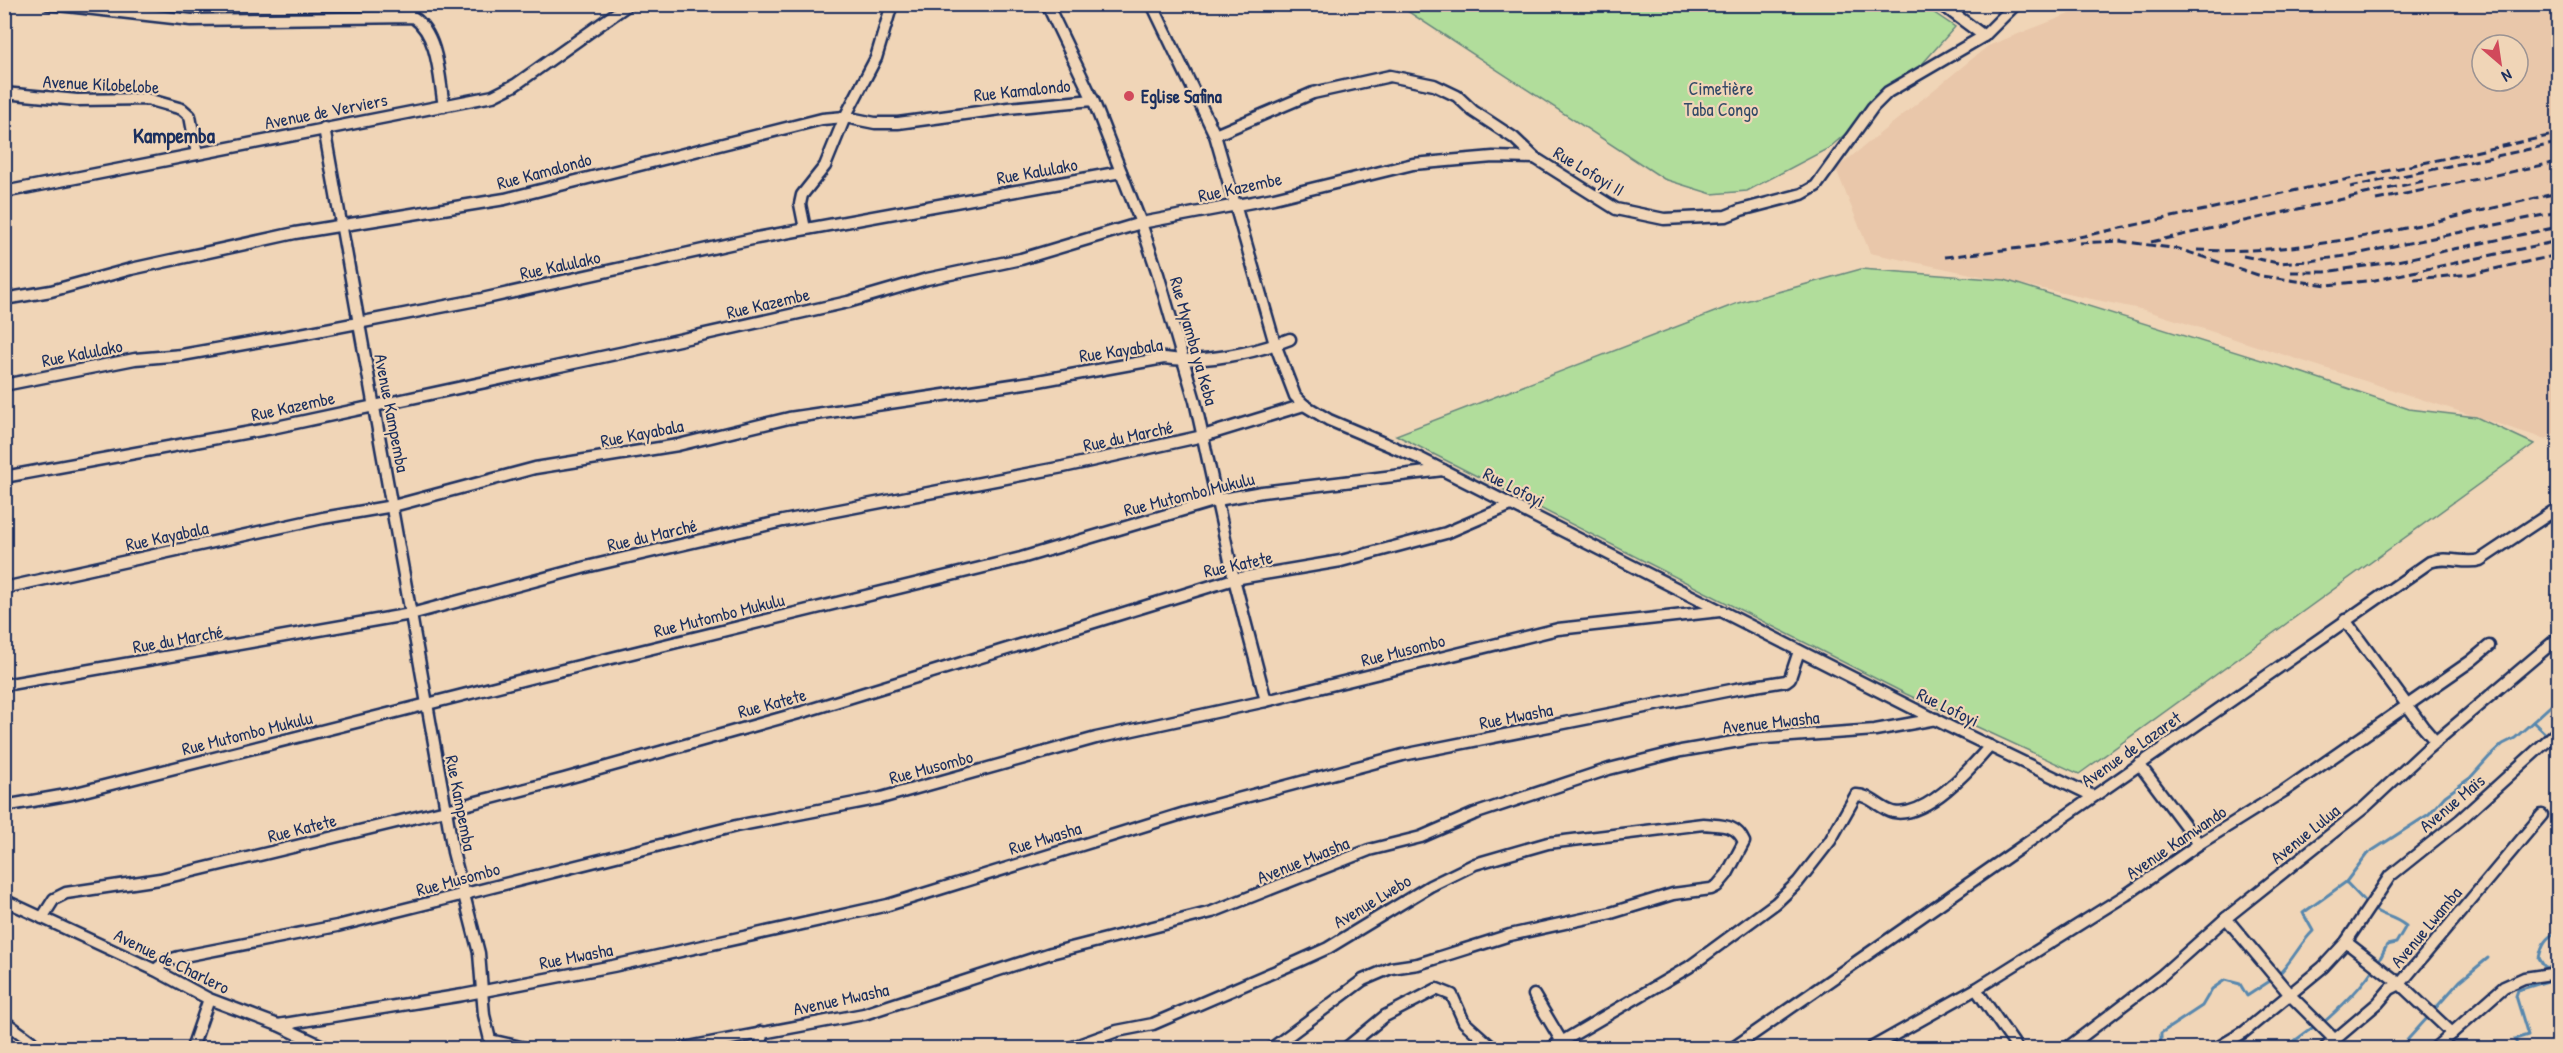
<svg xmlns="http://www.w3.org/2000/svg" width="2563" height="1053" viewBox="0 0 2563 1053" font-family="'Patrick Hand',sans-serif">
	<rect width="100%" height="100%" fill="#f0d5b7"/>
	<filter id="ink" filterUnits="userSpaceOnUse"><feTurbulence type="fractalNoise" baseFrequency=".0167" numOctaves="2"/><feDisplacementMap in="SourceGraphic" scale="12" xChannelSelector="R" yChannelSelector="G"/><feConvolveMatrix kernelMatrix="1 2 1 2 8 2 1 2 1" color-interpolation-filters="sRGB"/></filter>
	<g filter="url(#ink)">
		<!-- built -->
		<path fill="#e9c7aa" fill-rule="evenodd" d="M 2092,5 L 2558,5 L 2558,433 L 2545,439 L 2145,310 L 1870,253 L 1836,169 L 1988,46 ZM 2482,45 L 2518,45 L 2518,81 L 2482,81 Z"/>
		<!-- green -->
		<g fill="#b1dd9b" stroke="#66867c" stroke-width="1.5">
			<path d="M 1921,4 L 1955,27 L 1908,80 L 1829,148 L 1747,191 L 1712,194 L 1664,179 L 1398,5 Z"/>
			<path d="M 1861,269 L 2005,280 L 2303,373 L 2409,409 L 2476,417 L 2534,444 L 2079,774 L 1906,694 L 1396,435 L 1738,303 Z"/>
		</g>
		<g fill="none" stroke-linecap="round" stroke-linejoin="round">
			<!-- stream -->
			<g stroke="#5988ae" stroke-width="3">
				<path d="M 2533,722 L 2547,735"/>
				<path d="M 2552,740 L 2558,746"/>
				<path d="M 2346,882 L 2367,904"/>
				<path d="M 2553,970 L 2544,966 L 2539,958 C 2542,944 2545,938 2558,931"/>
				<path d="M 2278,975 C 2293,960 2299,945 2313,931 L 2303,913 L 2346,882 L 2367,854 L 2429,814 L 2445,796 L 2470,778 L 2489,757 L 2503,744 L 2515,738 L 2558,699"/>
				<path d="M 2433,1011 L 2460,981 L 2488,958"/>
				<path d="M 2323,1023 C 2349,1000 2372,977 2387,945 L 2396,943 L 2406,926 C 2393,915 2380,916 2372,908"/>
				<path d="M 2151,1048 L 2161,1040 L 2161,1033 L 2202,1006 L 2212,989 L 2225,980 L 2240,984 L 2247,996 L 2273,979"/>
				<path d="M 2285,1048 L 2316,1025"/>
				<path d="M 2400,1048 L 2429,1016"/>
				<path d="M 2518,1048 L 2515,1039 L 2528,1035 L 2516,996 L 2518,990 L 2558,978"/>
			</g>
			<!-- street casing -->
			<g stroke="#1b2f5e" stroke-width="15">
				<g id="street">
					<path d="M 49,4 L 191,20 L 413,17 C 439,35 439,78 444,106"/>
					<path d="M 1047,4 L 1093,100 L 1141,223 L 1158,274 L 1195,401 L 1234,579 L 1266,701"/>
					<path d="M 1152,4 L 1215,135 L 1275,344 L 1295,396 L 1304,405 L 1329,420 L 1419,458 L 1948,726 L 2093,796"/>
					<path d="M 1941,4 L 1984,36"/>
					<path d="M 4,93 L 77,100 L 147,99 L 182,109 L 190,116 L 197,154"/>
					<path d="M 324,128 L 446,810 L 453,852 L 479,953 L 484,1015 L 492,1048"/>
					<path d="M 1215,135 L 1313,93 L 1390,76 L 1434,85 L 1457,96 L 1473,111 L 1514,138 L 1535,158 L 1616,209 L 1664,219 L 1726,216 L 1741,210 L 1802,194 L 1816,186 L 1873,107 L 1888,92 L 1984,36 L 2016,4"/>
					<path d="M 4,192 L 493,96 L 515,85 L 629,4"/>
					<path d="M 805,229 L 800,204 L 802,195 L 825,166 L 845,117 L 876,58 L 892,4"/>
					<path d="M 4,299 L 51,291 L 131,269 L 295,233 L 505,199 L 822,119 L 845,117 L 875,123 L 898,123 L 1008,108 L 1093,100"/>
					<path d="M 4,385 L 135,359 L 182,355 L 306,333 L 482,299 L 757,238 L 1121,172"/>
					<path d="M 4,477 L 272,428 L 625,352 L 848,302 L 927,279 L 1021,259 L 1141,223 L 1274,198 L 1413,164 L 1493,157 L 1535,158"/>
					<path d="M 4,588 L 323,518 L 393,506 L 535,468 L 678,445 L 789,418 L 1038,381 L 1164,358 C 1201,364 1255,353 1290,339"/>
					<path d="M 2345,620 L 2423,727 L 2436,742"/>
					<path d="M 4,685 L 411,614 L 586,567 L 783,521 L 1063,467 L 1203,436 L 1304,405"/>
					<path d="M 2139,764 L 2199,844"/>
					<path d="M 4,806 L 72,794 L 534,677 L 1021,558 L 1217,500 L 1262,492 L 1443,470"/>
					<path d="M 4,900 L 155,970 L 209,999 L 278,1025 L 327,1048"/>
					<path d="M 42,918 L 54,899 L 66,893 L 160,879 L 446,810 L 564,779 L 806,711 L 1234,579 L 1341,561 L 1446,533 L 1511,505"/>
					<path d="M 2226,918 L 2291,996 L 2335,1040"/>
					<path d="M 2346,942 L 2400,984 L 2452,1033"/>
					<path d="M 155,970 L 166,961 L 179,957 L 337,926 L 736,826 L 881,798 L 1096,738 L 1266,701 L 1558,629 L 1720,611"/>
					<path d="M 1976,989 L 2017,1048"/>
					<path d="M 1534,995 L 1562,1042"/>
					<path d="M 4,1021 L 31,1041 L 38,1048"/>
					<path d="M 278,1025 L 463,995 L 613,966 L 888,905 L 1185,813 L 1403,755 L 1736,689 L 1786,681 L 1790,678 L 1799,651"/>
					<path d="M 761,1032 L 762,1048"/>
					<path d="M 490,1040 L 525,1048"/>
					<path d="M 192,1048 L 209,999"/>
					<path d="M 683,1048 L 864,1014 L 1051,953 L 1212,912 L 1369,850 L 1421,837 L 1474,814 L 1609,769 L 1681,751 L 1751,739 L 1875,730 L 1936,719"/>
					<path d="M 1070,1048 L 1117,1031 L 1153,1024 L 1297,962 L 1328,948 L 1430,886 L 1475,864 L 1548,843 L 1703,824 C 1721,826 1736,823 1744,842 L 1727,874 L 1717,886 L 1711,889 L 1673,894 L 1611,913 L 1510,935 L 1418,964 L 1391,968 L 1363,980 L 1272,1048"/>
					<path d="M 1346,1048 L 1385,1016 L 1437,989 L 1452,995 L 1464,1022 L 1493,1048"/>
					<path d="M 1551,1048 L 1689,967 L 1776,903 L 1798,882 L 1830,841 L 1856,795 C 1869,794 1880,809 1893,812 C 1926,819 1971,768 1990,746"/>
					<path d="M 1733,1048 L 2430,562 C 2447,555 2464,565 2480,560 L 2558,508"/>
					<path d="M 1871,1048 L 1976,989 L 2126,895 L 2199,844 L 2284,791 L 2471,661 L 2489,646"/>
					<path d="M 2067,1048 L 2161,976 L 2226,918 L 2365,807 L 2427,749 L 2558,638"/>
					<path d="M 2217,1048 L 2244,1032 L 2323,967 L 2346,942 L 2390,876 L 2460,820 L 2558,731"/>
					<path d="M 2325,1048 L 2378,1003 L 2390,989 L 2400,984 L 2542,815"/>
					<path d="M 2435,1048 L 2504,987 L 2524,978 L 2558,973"/>
				</g>
			</g>
			<!-- street -->
			<use href="#street" stroke="#f0d5b7" stroke-width="10"/>
			<!-- rail -->
			<g stroke="#1b2f5e" stroke-width="3" stroke-dasharray="9 4.5" stroke-linecap="butt">
				<path d="M 2350,187 L 2558,143"/>
				<path d="M 2376,200 L 2558,162"/>
				<path d="M 2151,242 L 2423,181"/>
				<path d="M 2079,243 L 2119,241 L 2179,249 L 2261,276 L 2327,285 L 2375,280 L 2558,241"/>
				<path d="M 2197,250 C 2319,256 2440,219 2558,193"/>
				<path d="M 2243,256 L 2278,263 L 2309,261 L 2346,256 L 2558,212"/>
				<path d="M 1945,257 L 2037,246 L 2558,134"/>
				<path d="M 2291,272 L 2325,272 L 2392,262 L 2558,227"/>
				<path d="M 2414,279 L 2471,274 L 2558,255"/>
			</g>
		</g>
	</g>
	<!-- markers -->
	<circle fill="#d1495b" stroke="#f0d5b7" stroke-width="2" cx="1129" cy="96" r="6"/>
	<g text-anchor="middle" dominant-baseline="central" stroke-width="4.5" stroke-linejoin="round" paint-order="stroke">
		<!-- street labels -->
		<g font-size="18" fill="#1b2f5e" stroke="#f0d5b7">
			<text transform="translate(101 84) rotate(3)">Avenue Kilobelobe</text>
			<text transform="translate(1022 90) rotate(-6)">Rue Kamalondo</text>
			<text transform="translate(326 111) rotate(-11)">Avenue de Verviers</text>
			<text transform="translate(544 171) rotate(-15)">Rue Kamalondo</text>
			<text transform="translate(1037 171) rotate(-10)">Rue Kalulako</text>
			<text transform="translate(1589 171) rotate(31)">Rue Lofoyi II</text>
			<text transform="translate(1240 187) rotate(-12)">Rue Kazembe</text>
			<text transform="translate(560 265) rotate(-12)">Rue Kalulako</text>
			<text transform="translate(768 303) rotate(-13)">Rue Kazembe</text>
			<text transform="translate(1194 341) rotate(74)">Rue Myamba ya Keba</text>
			<text transform="translate(1121 350) rotate(-8)">Rue Kayabala</text>
			<text transform="translate(82 353) rotate(-11)">Rue Kalulako</text>
			<text transform="translate(293 406) rotate(-12)">Rue Kazembe</text>
			<text transform="translate(392 413) rotate(79)">Avenue Kampemba</text>
			<text transform="translate(642 433) rotate(-11)">Rue Kayabala</text>
			<text transform="translate(1128 436) rotate(-12)">Rue du Marché</text>
			<text transform="translate(1514 487) rotate(27)">Rue Lofoyi</text>
			<text transform="translate(1189 494) rotate(-14)">Rue Mutombo Mukulu</text>
			<text transform="translate(652 535) rotate(-13)">Rue du Marché</text>
			<text transform="translate(167 536) rotate(-12)">Rue Kayabala</text>
			<text transform="translate(1238 564) rotate(-12)">Rue Katete</text>
			<text transform="translate(719 615) rotate(-14)">Rue Mutombo Mukulu</text>
			<text transform="translate(178 639) rotate(-10)">Rue du Marché</text>
			<text transform="translate(1403 650) rotate(-14)">Rue Musombo</text>
			<text transform="translate(772 703) rotate(-15)">Rue Katete</text>
			<text transform="translate(1948 707) rotate(26)">Rue Lofoyi</text>
			<text transform="translate(1516 716) rotate(-11)">Rue Mwasha</text>
			<text transform="translate(1771 722) rotate(-6)">Avenue Mwasha</text>
			<text transform="translate(247 733) rotate(-14)">Rue Mutombo Mukulu</text>
			<text transform="translate(2131 749) rotate(-35)">Avenue de Lazaret</text>
			<text transform="translate(931 767) rotate(-15)">Rue Musombo</text>
			<text transform="translate(461 803) rotate(79)">Rue Kampemba</text>
			<text transform="translate(2452 803) rotate(-40)">Avenue Maïs</text>
			<text transform="translate(302 828) rotate(-14)">Rue Katete</text>
			<text transform="translate(2305 834) rotate(-39)">Avenue Lulua</text>
			<text transform="translate(1045 838) rotate(-17)">Rue Mwasha</text>
			<text transform="translate(2176 842) rotate(-34)">Avenue Kamwando</text>
			<text transform="translate(1303 860) rotate(-22)">Avenue Mwasha</text>
			<text transform="translate(458 879) rotate(-15)">Rue Musombo</text>
			<text transform="translate(1372 901) rotate(-31)">Avenue Lwebo</text>
			<text transform="translate(2426 927) rotate(-50)">Avenue Lwamba</text>
			<text transform="translate(576 956) rotate(-11)">Rue Mwasha</text>
			<text transform="translate(172 961) rotate(26)">Avenue de Charlero</text>
			<text transform="translate(841 999) rotate(-12)">Avenue Mwasha</text>
		</g>
		<!-- park labels -->
		<g font-size="18" fill="#324967" stroke="#f0d5b7">
			<text x="1721" y="88">Cimetière<tspan x="1721" dy="21">Taba Congo</tspan></text>
		</g>
		<!-- poi labels -->
		<g font-size="18" font-weight="bold" fill="#1b2f5e" stroke="#f0d5b7" text-anchor="start">
			<text x="1141" y="96">Eglise Safina</text>
		</g>
		<!-- quarter labels -->
		<g font-size="21" font-weight="bold" fill="#1b2f5e" stroke="#f0d5b7">
			<text x="174" y="135">Kampemba</text>
		</g>
	</g>
	<!-- margin -->
	<rect width="2563" height="1053" fill="none" stroke="#f0d5b7" stroke-width="24"/>
	<rect x="12" y="12" width="2539" height="1029" fill="none" stroke="#1b2f5e" stroke-width="2" filter="url(#ink)"/>
	<!-- north arrow -->
	<g transform="translate(2500 63) rotate(151)"><circle r="28" fill="#f0d5b7" stroke="#9b9393" stroke-width="1.5"/>
	<path d="M0-4.5L10 22L0 15L-10 22Z" fill="#d1495b"/>
	<text y="-9" font-size="16" font-weight="bold" text-anchor="middle" fill="#1b2f5e">N</text>
	</g>
</svg>
